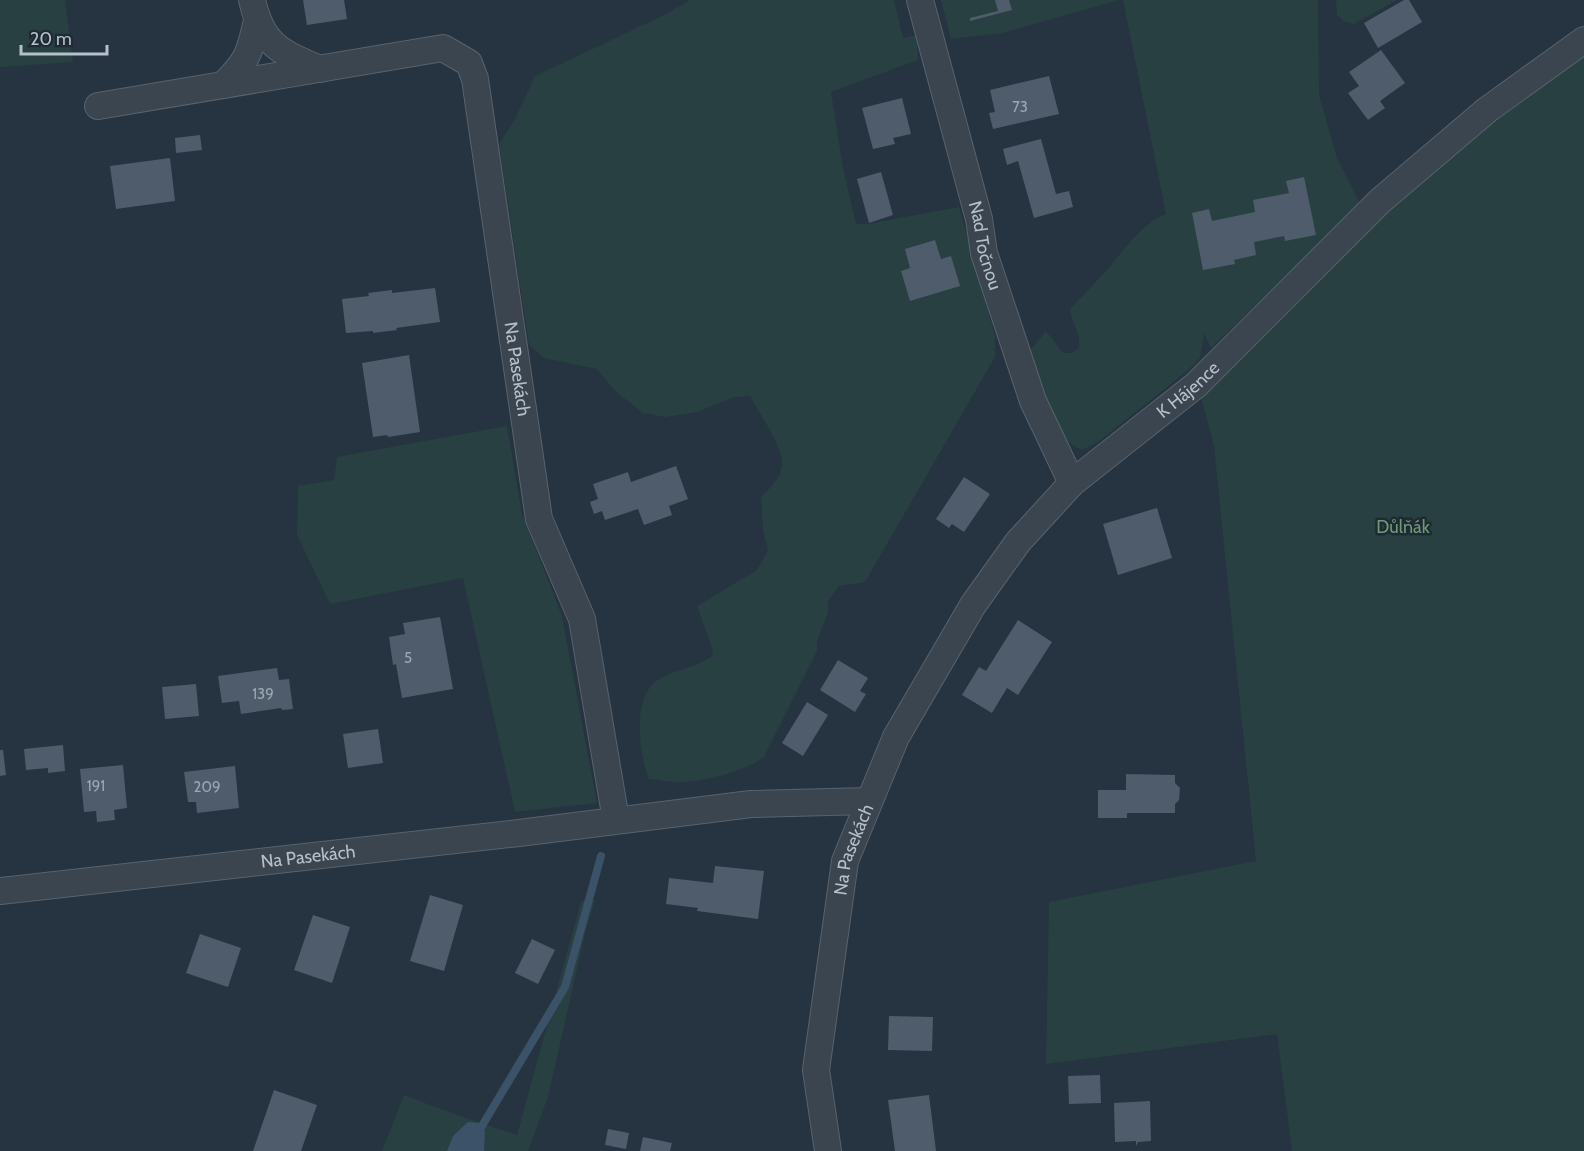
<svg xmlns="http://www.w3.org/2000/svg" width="1584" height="1151" viewBox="0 0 1584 1151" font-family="Cabin,sans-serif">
	<rect width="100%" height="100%" fill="#263340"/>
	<!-- green -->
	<g fill="#284041">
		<path d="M 0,0 L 65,0 L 73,62 L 0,67 Z"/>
		<path d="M 690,0 L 894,0 L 903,38 L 917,35 L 918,60 L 831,92 L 843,168 L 856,224 L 867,224 L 959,207 L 995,336 L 995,357 L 865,582 L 839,586 L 828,601 L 828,613 L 817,641 L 817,651 L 764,757 C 747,771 705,781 683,782 C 672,783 660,780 649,779 C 639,755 632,699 656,681 C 671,670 697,668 712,656 L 713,651 L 697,606 L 757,570 L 768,550 L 763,530 L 761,497 C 770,488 780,479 782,466 C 785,450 758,411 750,396 L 735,397 L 697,412 L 665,417 L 643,413 L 615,391 L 597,369 L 544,358 L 529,345 L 499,144 L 514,121 L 535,76 L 662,16 Z"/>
		<path d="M 941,0 L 1119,0 L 1002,33 L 951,39 Z"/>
		<path d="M 1123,0 L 1318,0 L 1319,95 L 1337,158 L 1361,205 L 1211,348 L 1204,333 L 1200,358 L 1187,371 L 1098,442 L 1082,450 C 1048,436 1040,386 1028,353 L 1046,331 L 1063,353 L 1072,353 L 1079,348 C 1081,331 1072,325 1070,309 C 1084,294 1098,280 1112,264 C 1127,246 1143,223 1166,214 Z"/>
		<path d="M 1336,0 L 1397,0 L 1354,24 L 1345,22 L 1337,15 Z"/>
		<path d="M 1584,40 L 1584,1151 L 1292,1151 L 1277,1034 L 1046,1064 L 1049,902 L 1256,861 L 1214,446 L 1203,404 L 1196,385 L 1316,264 Z"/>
		<path d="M 507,426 L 522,514 L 562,616 L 597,803 L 515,812 L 463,578 L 330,604 L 297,535 L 298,486 L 334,480 L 337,457 Z"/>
		<path d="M 595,900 L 585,934 L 548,1097 L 528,1151 L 382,1151 L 404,1095 L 443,1110 L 517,1135 L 581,901 Z"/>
	</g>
	<!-- water -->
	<path fill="#3b5269" d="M 468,1122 L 480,1123 L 485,1132 L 484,1151 L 447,1151 L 453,1136 Z"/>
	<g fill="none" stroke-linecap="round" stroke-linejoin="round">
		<!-- stream -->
		<path stroke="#3b5269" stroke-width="8" d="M 467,1151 L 565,987 L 601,856"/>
	</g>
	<!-- building -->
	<g fill="#4f5c6b">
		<path d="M 303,0 L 344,0 L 347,19 L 307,25 Z"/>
		<path d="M 995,0 L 1009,0 L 1012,10 L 970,21 L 970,18 L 998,11 Z"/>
		<path d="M 1404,0 L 1409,0 L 1422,22 L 1378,48 L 1364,23 Z"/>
		<path d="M 1381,50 L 1405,83 L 1380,101 L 1385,108 L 1368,120 L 1348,93 L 1359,86 L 1349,72 Z"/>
		<path d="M 1049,76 L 1059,114 L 993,129 L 989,113 L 995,112 L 990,90 Z"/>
		<path d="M 902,98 L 911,134 L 893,138 L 895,144 L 873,149 L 862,108 Z"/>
		<path d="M 200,135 L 202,150 L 176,153 L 175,138 Z"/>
		<path d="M 1041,139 L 1056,194 L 1069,191 L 1073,207 L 1034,218 L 1018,161 L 1007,165 L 1003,149 Z"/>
		<path d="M 170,158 L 175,201 L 116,209 L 110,166 Z"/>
		<path d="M 881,172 L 893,215 L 869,223 L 857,179 Z"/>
		<path d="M 1304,177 L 1316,235 L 1285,241 L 1284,236 L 1254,242 L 1256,255 L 1234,260 L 1235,264 L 1203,270 L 1192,213 L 1209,209 L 1212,221 L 1255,212 L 1253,200 L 1289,193 L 1286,181 Z"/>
		<path d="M 935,240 L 941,259 L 951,256 L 960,286 L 910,301 L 901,271 L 910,268 L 905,249 Z"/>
		<path d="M 435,288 L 440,322 L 396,328 L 397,330 L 373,333 L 373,331 L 346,333 L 342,299 L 369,296 L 368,293 L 392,290 L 392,293 Z"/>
		<path d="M 409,355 L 420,432 L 388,437 L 387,435 L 373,437 L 362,363 Z"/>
		<path d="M 676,466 L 688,499 L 669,506 L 672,515 L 644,525 L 638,509 L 605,520 L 602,511 L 594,514 L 590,502 L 598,499 L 593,484 L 628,472 L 631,482 Z"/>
		<path d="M 964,477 L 990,494 L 964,532 L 952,524 L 949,528 L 936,519 Z"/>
		<path d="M 1157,508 L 1172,558 L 1118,575 L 1103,524 Z"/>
		<path d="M 440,617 L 453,689 L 402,698 L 396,664 L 393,665 L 389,637 L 405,634 L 403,623 Z"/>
		<path d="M 1018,620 L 1052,642 L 1018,695 L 1007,688 L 992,713 L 962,695 L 979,667 L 986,671 Z"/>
		<path d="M 838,660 L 868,678 L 860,691 L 866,694 L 855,712 L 820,690 Z"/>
		<path d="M 277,668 L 279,680 L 289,679 L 293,709 L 282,710 L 281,708 L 241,714 L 239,701 L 222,703 L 218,676 Z"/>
		<path d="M 196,684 L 199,716 L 165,719 L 162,687 Z"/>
		<path d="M 807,702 L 828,715 L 803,756 L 782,743 Z"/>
		<path d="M 378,729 L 383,763 L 348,768 L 343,734 Z"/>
		<path d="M 63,745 L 65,771 L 48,773 L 48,768 L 26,770 L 24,749 Z"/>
		<path d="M 0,750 L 3,750 L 6,775 L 0,776 Z"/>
		<path d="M 123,765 L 127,808 L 114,810 L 115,820 L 97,822 L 96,811 L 84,812 L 80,769 Z"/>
		<path d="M 235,766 L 239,808 L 197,813 L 196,802 L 188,802 L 184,772 Z"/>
		<path d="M 1126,774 L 1175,775 L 1175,783 L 1180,788 L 1179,800 L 1175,804 L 1175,813 L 1127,813 L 1127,818 L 1098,818 L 1098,790 L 1126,790 Z"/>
		<path d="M 715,866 L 764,871 L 758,919 L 697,911 L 698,908 L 666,904 L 669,878 L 713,883 Z"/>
		<path d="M 430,895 L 463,905 L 444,971 L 410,961 Z"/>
		<path d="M 313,915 L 350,927 L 332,983 L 294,970 Z"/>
		<path d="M 200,934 L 241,948 L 228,987 L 186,973 Z"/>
		<path d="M 532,939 L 555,950 L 538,984 L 515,973 Z"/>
		<path d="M 889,1016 L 933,1017 L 932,1051 L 888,1050 Z"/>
		<path d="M 1100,1075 L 1101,1103 L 1069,1104 L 1068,1076 Z"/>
		<path d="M 274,1090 L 317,1105 L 301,1151 L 253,1151 Z"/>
		<path d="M 929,1095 L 936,1151 L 895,1151 L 888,1100 Z"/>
		<path d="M 1150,1101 L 1151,1141 L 1138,1142 L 1136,1146 L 1136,1141 L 1115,1142 L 1114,1103 Z"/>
		<path d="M 608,1129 L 629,1133 L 626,1149 L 605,1145 Z"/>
		<path d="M 643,1137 L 672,1143 L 670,1151 L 640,1151 Z"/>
	</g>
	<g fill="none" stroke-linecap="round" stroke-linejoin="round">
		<!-- minor casing -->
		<g stroke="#58636d" stroke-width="28">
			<g id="minor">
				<path d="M 252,0 C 262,45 280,52 320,69"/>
				<path id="s1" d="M 920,0 L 979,219 L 984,253 L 1033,401 L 1072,483"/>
				<path d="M 223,85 C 247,62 250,53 257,20"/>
				<path id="s2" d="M 98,106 L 443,48 L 469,63 L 475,79 L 539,519 L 582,619 L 616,820"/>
				<path id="s3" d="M 0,891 L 519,833 L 751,804 L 869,801"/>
				<path id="s4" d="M 828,1151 L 816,1070 L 845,861 L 896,737 L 973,605 L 1018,542 L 1072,483 L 1196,385 L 1380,201 L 1487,110 L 1584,40"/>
			</g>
		</g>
		<!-- minor -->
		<use href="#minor" stroke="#3a4550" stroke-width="26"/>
	</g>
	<g text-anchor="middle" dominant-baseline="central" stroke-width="5" stroke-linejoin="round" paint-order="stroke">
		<!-- number labels -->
		<g font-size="15" fill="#9ca7b2">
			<text x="1020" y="107">73</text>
			<text x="408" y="658">5</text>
			<text x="263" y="694">139</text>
			<text x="96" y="786">191</text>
			<text x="207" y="787">209</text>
		</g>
		<!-- street labels -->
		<g font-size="18" fill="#b6c0ca" stroke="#1f2a35">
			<text stroke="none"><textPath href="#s1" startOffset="254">Nad Točnou</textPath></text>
			<text stroke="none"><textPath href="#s2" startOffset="690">Na Pasekách</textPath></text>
			<text stroke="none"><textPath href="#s4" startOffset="886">K Hájence</textPath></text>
			<text stroke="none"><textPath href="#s4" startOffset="306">Na Pasekách</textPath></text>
			<text stroke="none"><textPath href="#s3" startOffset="310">Na Pasekách</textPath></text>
		</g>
		<!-- park labels -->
		<g font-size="18" fill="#6e9b75" stroke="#1f2a35">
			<text x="1403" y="527">Důlňák</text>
		</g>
	</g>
	<!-- scale -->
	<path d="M21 45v9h86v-9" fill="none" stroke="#b6c0ca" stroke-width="3"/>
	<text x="30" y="45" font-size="18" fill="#b6c0ca" stroke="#1f2a35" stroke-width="4.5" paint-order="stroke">20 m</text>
</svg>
